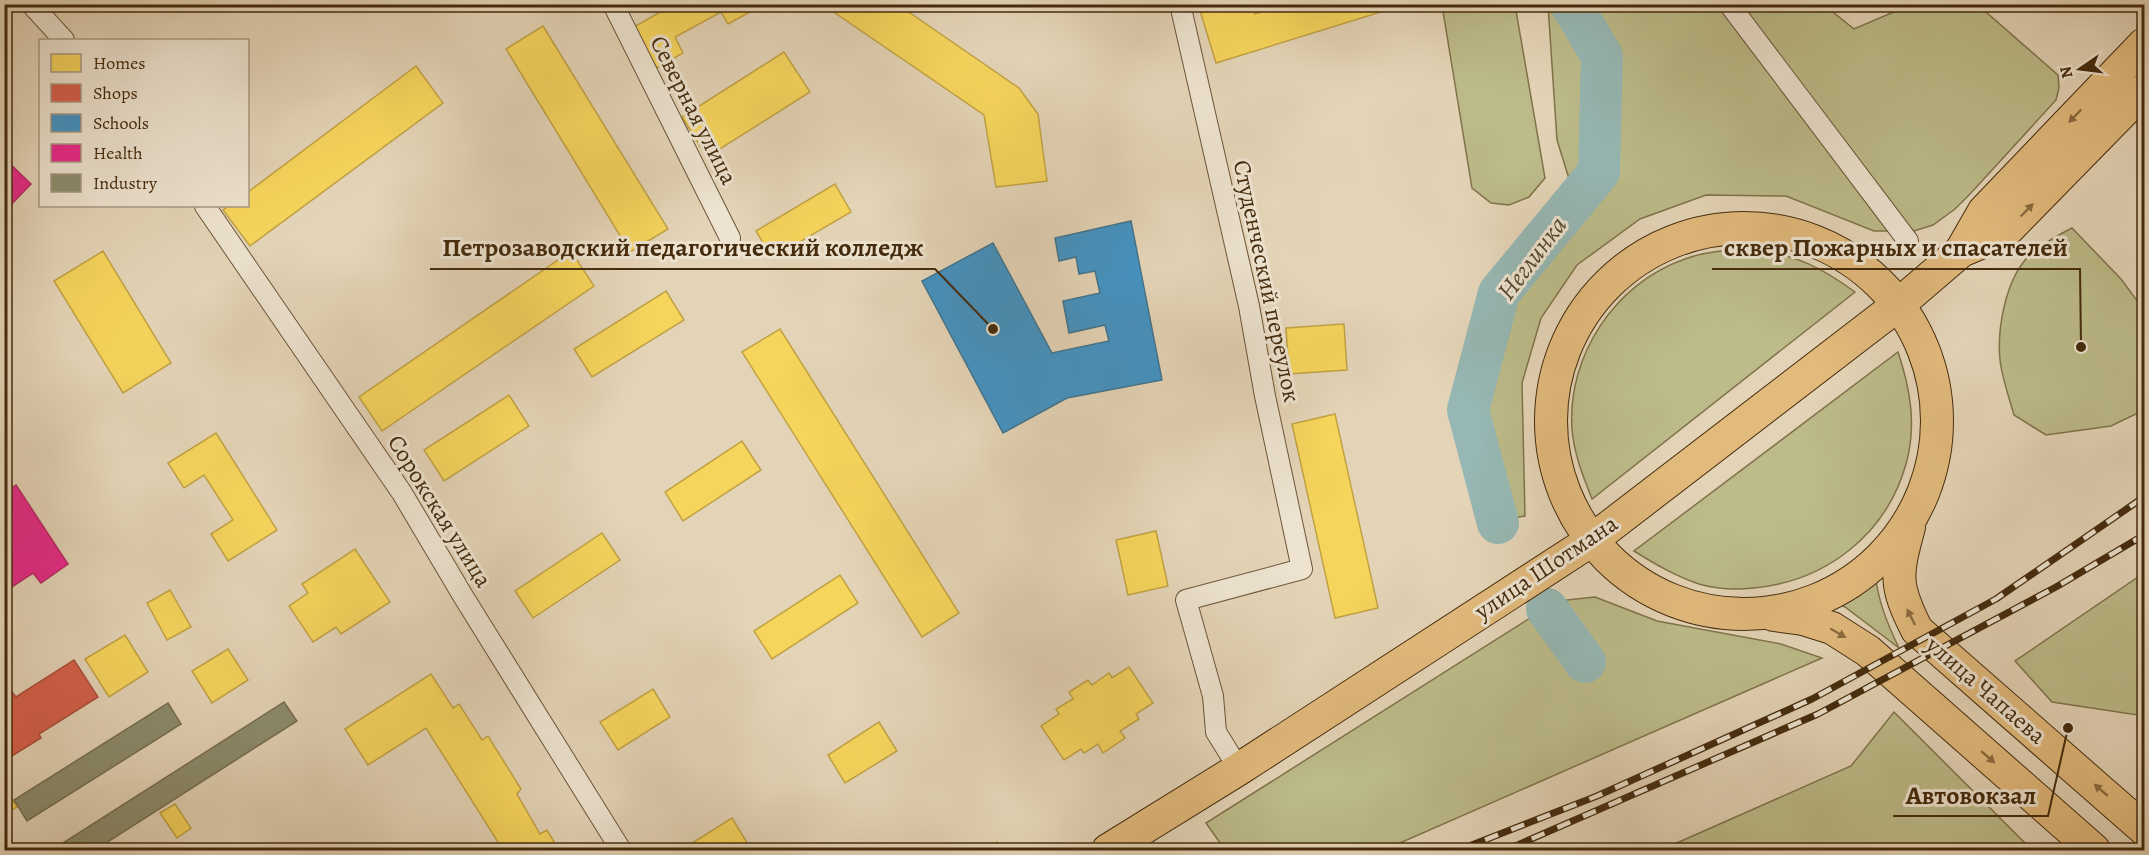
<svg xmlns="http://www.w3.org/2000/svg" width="2149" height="855" viewBox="0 0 2149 855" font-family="Alegreya,serif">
	<rect width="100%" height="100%" fill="#e4d4b7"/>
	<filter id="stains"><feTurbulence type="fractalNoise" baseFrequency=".00333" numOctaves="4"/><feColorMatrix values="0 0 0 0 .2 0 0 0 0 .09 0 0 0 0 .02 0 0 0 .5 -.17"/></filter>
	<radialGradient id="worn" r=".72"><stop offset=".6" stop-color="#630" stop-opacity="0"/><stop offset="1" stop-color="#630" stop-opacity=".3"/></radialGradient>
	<!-- green -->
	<g fill="#bcbb89" stroke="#80734b" stroke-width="1.5">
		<path d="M 1442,5 L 1515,5 L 1545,178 L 1529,197 L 1509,205 L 1491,203 L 1472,188 Z"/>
		<path d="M 1548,5 L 1824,5 L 1854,29 L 1910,5 L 1978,5 L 2058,75 L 2059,88 L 2056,100 L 1971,193 L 1955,209 L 1933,225 L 1914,231 L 1874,231 L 1786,196 L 1706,195 L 1640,219 L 1577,265 L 1541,318 L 1522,383 L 1525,516 L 1505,519 L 1476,415 L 1498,330 L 1571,185 L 1557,140 Z"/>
		<path d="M 2072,228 L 2121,279 L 2144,310 L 2144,410 L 2111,426 L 2046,435 L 2014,415 C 2009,397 2002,378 2000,360 C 1997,330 2005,283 2026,259 C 2039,246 2056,236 2072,228 Z"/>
		<path d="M 1757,249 C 1801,258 1819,266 1855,292 L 1592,499 C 1583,476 1574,454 1572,429 C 1567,356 1615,283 1685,259 C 1708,250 1732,250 1757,249 Z"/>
		<path d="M 1898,352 C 1910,388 1917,425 1906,464 C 1886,535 1826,581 1754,588 C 1736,590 1716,589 1699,584 C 1675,576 1655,564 1634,551 Z"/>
		<path d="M 1875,573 C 1878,601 1887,623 1899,648 L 1845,607 L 1830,601 L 1846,596 Z"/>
		<path d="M 2144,573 L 2144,716 L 2052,702 L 2015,661 Z"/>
		<path d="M 1595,597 L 1657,621 L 1781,644 L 1822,658 L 1384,850 L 1225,850 L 1206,823 L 1557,601 Z"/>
		<path d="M 1894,712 L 2032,850 L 1661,850 L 1851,766 Z"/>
	</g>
	<!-- homes -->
	<g fill="#f6d55c" stroke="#c1a244" stroke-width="1.5">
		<path d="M 674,4 L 745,4 L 750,12 L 728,24 L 721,12 L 675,37 L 683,53 L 657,68 L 634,27 Z"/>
		<path d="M 822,4 L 897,4 L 1019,88 L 1038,114 L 1047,181 L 996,187 L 984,115 Z"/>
		<path d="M 1198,4 L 1252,4 L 1255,14 L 1286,4 L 1382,4 L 1384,11 L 1216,63 Z"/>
		<path d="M 2055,4 L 2069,4 L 2063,12 Z"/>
		<path d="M 543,26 L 668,229 L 630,252 L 506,49 Z"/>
		<path d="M 784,52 L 810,92 L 707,157 L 682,117 Z"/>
		<path d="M 416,66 L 443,103 L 250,246 L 223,210 L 229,206 L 248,206 L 248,192 Z"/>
		<path d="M 835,184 L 851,212 L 772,258 L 756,231 Z"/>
		<path d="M 103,251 L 171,363 L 123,393 L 54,281 Z"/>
		<path d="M 571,251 L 594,286 L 382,431 L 359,397 Z"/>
		<path d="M 666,291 L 684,320 L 592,377 L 574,349 Z"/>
		<path d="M 1344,324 L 1347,370 L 1289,374 L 1286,328 Z"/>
		<path d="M 780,329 L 959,613 L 922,637 L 742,352 Z"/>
		<path d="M 509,395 L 529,426 L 444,481 L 424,450 Z"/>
		<path d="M 1335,414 L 1378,608 L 1335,618 L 1292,424 Z"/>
		<path d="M 216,433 L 277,530 L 228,561 L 211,534 L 233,520 L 204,475 L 184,488 L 168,463 Z"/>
		<path d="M 742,441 L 761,470 L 683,521 L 665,492 Z"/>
		<path d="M 1156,531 L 1168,586 L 1128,595 L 1116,540 Z"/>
		<path d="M 602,533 L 620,560 L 533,618 L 515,591 Z"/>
		<path d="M 355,549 L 390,602 L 341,634 L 336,627 L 313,642 L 289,606 L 308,593 L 302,584 Z"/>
		<path d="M 840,575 L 858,603 L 772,659 L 754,631 Z"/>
		<path d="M 170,590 L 191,627 L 167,640 L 147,603 Z"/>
		<path d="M 125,635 L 148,672 L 109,697 L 85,659 Z"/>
		<path d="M 228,649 L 248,680 L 212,703 L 192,671 Z"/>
		<path d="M 1129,667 L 1153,703 L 1136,714 L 1139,719 L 1120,731 L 1125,738 L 1103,753 L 1098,744 L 1084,753 L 1081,749 L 1064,760 L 1041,726 L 1059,714 L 1056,709 L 1073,699 L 1069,692 L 1088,680 L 1092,685 L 1109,673 L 1112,678 Z"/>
		<path d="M 431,674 L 453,708 L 459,704 L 482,740 L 488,736 L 521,789 L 517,794 L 540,834 L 547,830 L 559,850 L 503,850 L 426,728 L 368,765 L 345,729 Z"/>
		<path d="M 653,689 L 670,717 L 618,750 L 600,722 Z"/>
		<path d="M 879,722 L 897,751 L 845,783 L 828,755 Z"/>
		<path d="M 4,787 L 17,807 L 4,814 Z"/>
		<path d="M 175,804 L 191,828 L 177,838 L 160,813 Z"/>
		<path d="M 732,818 L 749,846 L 741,850 L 681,850 Z"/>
		<path d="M 997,842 L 1002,850 L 984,850 Z"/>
	</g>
	<!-- shops -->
	<path fill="#d6604d" stroke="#aa503a" stroke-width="1.5" d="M 74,660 L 98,697 L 39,734 L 41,738 L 4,761 L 4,697 L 12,692 L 16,697 Z"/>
	<!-- schools -->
	<path fill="#4393c3" stroke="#43748c" stroke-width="1.5" d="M 1131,221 L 1162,380 L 1067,398 L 1003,433 L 922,281 L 993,243 L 1052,353 L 1109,341 L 1105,325 L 1069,333 L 1063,301 L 1100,293 L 1095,271 L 1079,274 L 1076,257 L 1059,261 L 1055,238 Z"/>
	<!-- health -->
	<g fill="#e7298a" stroke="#b62a64" stroke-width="1.5">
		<path d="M 4,158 L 31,184 L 4,212 Z"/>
		<path d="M 16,485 L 68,564 L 41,583 L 33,573 L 4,592 L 4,493 Z"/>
	</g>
	<!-- industry -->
	<g fill="#8c8c6e" stroke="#766f51" stroke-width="1.5">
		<path d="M 284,702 L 297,721 L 95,850 L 52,850 Z"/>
		<path d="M 168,703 L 181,724 L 27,821 L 14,800 Z"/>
	</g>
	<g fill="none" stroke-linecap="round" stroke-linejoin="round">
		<!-- river -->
		<g stroke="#96b7b3" stroke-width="42">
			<path d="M 1498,523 L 1468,410 L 1499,293 L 1599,172 L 1602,56 L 1571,4"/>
			<path d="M 1547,609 L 1585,662"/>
		</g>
		<!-- street casing -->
		<g stroke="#6c5538" stroke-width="22">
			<g id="street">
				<path d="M 31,4 L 64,40"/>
				<path d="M 613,4 L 730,238"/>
				<path d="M 1180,4 L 1249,306 L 1265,396 L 1302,569 L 1186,600 L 1213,696 L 1216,732 L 1239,769"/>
				<path d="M 1729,4 L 1908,241"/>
				<path d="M 205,206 L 402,493 L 463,596 L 621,850"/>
			</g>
		</g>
		<!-- primary casing -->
		<g stroke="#442b0d" stroke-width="34">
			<g id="primary">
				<circle cx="1744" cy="421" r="193"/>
				<path d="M 1961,251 L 1984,211 L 2144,44"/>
				<path d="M 1909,527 C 1896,575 1894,585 1917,630 L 2144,829"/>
				<path d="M 1774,615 L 1803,619 L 1832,628 L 1868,651 L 2094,850"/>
				<path d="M 1108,850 L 1239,769 L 1592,540 L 1898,305 L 1961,251 L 2004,233 L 2144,90"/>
			</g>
		</g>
		<!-- street -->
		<use href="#street" stroke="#ede3d0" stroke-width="20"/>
		<!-- primary -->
		<use href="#primary" stroke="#e2ba7c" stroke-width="32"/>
		<!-- rail casing -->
		<g stroke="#442b0d" stroke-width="7">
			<g id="rail">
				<path d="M 1459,850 L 1597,796 L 1812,699 L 1996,599 L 2144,497"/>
				<path d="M 1506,850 L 1818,714 L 2056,587 L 2144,535"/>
			</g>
		</g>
		<!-- rail -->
		<use href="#rail" stroke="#ede3d0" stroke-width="4.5" stroke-dasharray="14" stroke-linecap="butt"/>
	</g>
	<!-- one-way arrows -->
	<defs><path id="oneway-solid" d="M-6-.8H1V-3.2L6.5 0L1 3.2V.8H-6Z" transform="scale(1.5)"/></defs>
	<g fill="#8b6b3f">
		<use href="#oneway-solid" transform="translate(2075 116) rotate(134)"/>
		<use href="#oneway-solid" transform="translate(2027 210) rotate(-46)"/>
		<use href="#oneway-solid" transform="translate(1911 617) rotate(-117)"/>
		<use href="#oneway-solid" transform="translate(1838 633) rotate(30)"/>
		<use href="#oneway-solid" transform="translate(1988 757) rotate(41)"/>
		<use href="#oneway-solid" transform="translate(2101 790) rotate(-139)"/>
	</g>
	<g text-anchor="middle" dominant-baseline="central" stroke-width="6" stroke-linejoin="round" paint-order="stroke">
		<!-- street labels -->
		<g font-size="24" fill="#442b0d" stroke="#ede3d0">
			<text transform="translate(694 110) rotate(63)">Северная улица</text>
			<text transform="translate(1267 281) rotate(78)">Студенческий переулок</text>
			<text transform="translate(440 511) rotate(58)">Сорокская улица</text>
			<text transform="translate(1546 567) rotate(-34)">улица Шотмана</text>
			<text transform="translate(1986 690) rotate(41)">улица Чапаева</text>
		</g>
		<!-- water labels -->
		<g font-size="26" font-style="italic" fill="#54472e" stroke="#ede3d0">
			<text transform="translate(1532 258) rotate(-53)">Неглинка</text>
		</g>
	</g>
	<!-- callouts -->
	<path fill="none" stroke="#442b0d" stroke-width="2" d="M993 329L935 269H430M2081 347L2080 269H1712M2068 728L2048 816H1893"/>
	<g fill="#442b0d" stroke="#ede3d0" stroke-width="2">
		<circle cx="993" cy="329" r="6"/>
		<circle cx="2081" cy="347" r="6"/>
		<circle cx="2068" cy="728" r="6"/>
	</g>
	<g font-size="26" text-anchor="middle" font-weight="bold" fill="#442b0d" stroke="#ede3d0" stroke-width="6" stroke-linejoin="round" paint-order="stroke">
		<text x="683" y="256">Петрозаводский педагогический колледж</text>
		<text x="1896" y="256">сквер Пожарных и спасателей</text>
		<text x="1971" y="804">Автовокзал</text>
	</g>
	<!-- margin -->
	<rect width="2149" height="855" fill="none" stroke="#e4d4b7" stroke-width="24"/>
	<rect x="6" y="6" width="2137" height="843" fill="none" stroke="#442b0d" stroke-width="3"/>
	<rect x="12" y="12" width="2125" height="831" fill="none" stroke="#442b0d" stroke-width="1.5"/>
	<!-- legend -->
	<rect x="39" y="39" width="210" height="168" fill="#ede3d0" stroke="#a99982" stroke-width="1.5"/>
	<rect x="51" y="54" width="30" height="18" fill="#f6d55c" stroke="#a99982" stroke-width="1.5"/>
	<text x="93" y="69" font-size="18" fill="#442b0d">Homes</text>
	<rect x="51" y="84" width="30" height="18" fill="#d6604d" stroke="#a99982" stroke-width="1.5"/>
	<text x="93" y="99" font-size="18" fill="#442b0d">Shops</text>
	<rect x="51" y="114" width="30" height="18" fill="#4393c3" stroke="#a99982" stroke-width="1.5"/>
	<text x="93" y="129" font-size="18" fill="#442b0d">Schools</text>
	<rect x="51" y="144" width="30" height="18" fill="#e7298a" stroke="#a99982" stroke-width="1.5"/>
	<text x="93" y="159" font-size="18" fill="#442b0d">Health</text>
	<rect x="51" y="174" width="30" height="18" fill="#8c8c6e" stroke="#a99982" stroke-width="1.5"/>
	<text x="93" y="189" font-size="18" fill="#442b0d">Industry</text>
	<!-- north arrow -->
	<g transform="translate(2080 69) rotate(256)" stroke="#ede3d0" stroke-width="4.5" paint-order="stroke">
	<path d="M0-4.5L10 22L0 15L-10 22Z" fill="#442b0d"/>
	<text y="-9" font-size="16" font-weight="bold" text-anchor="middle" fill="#442b0d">N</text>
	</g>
	<rect width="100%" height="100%" filter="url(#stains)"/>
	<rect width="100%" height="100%" fill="url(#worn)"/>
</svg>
